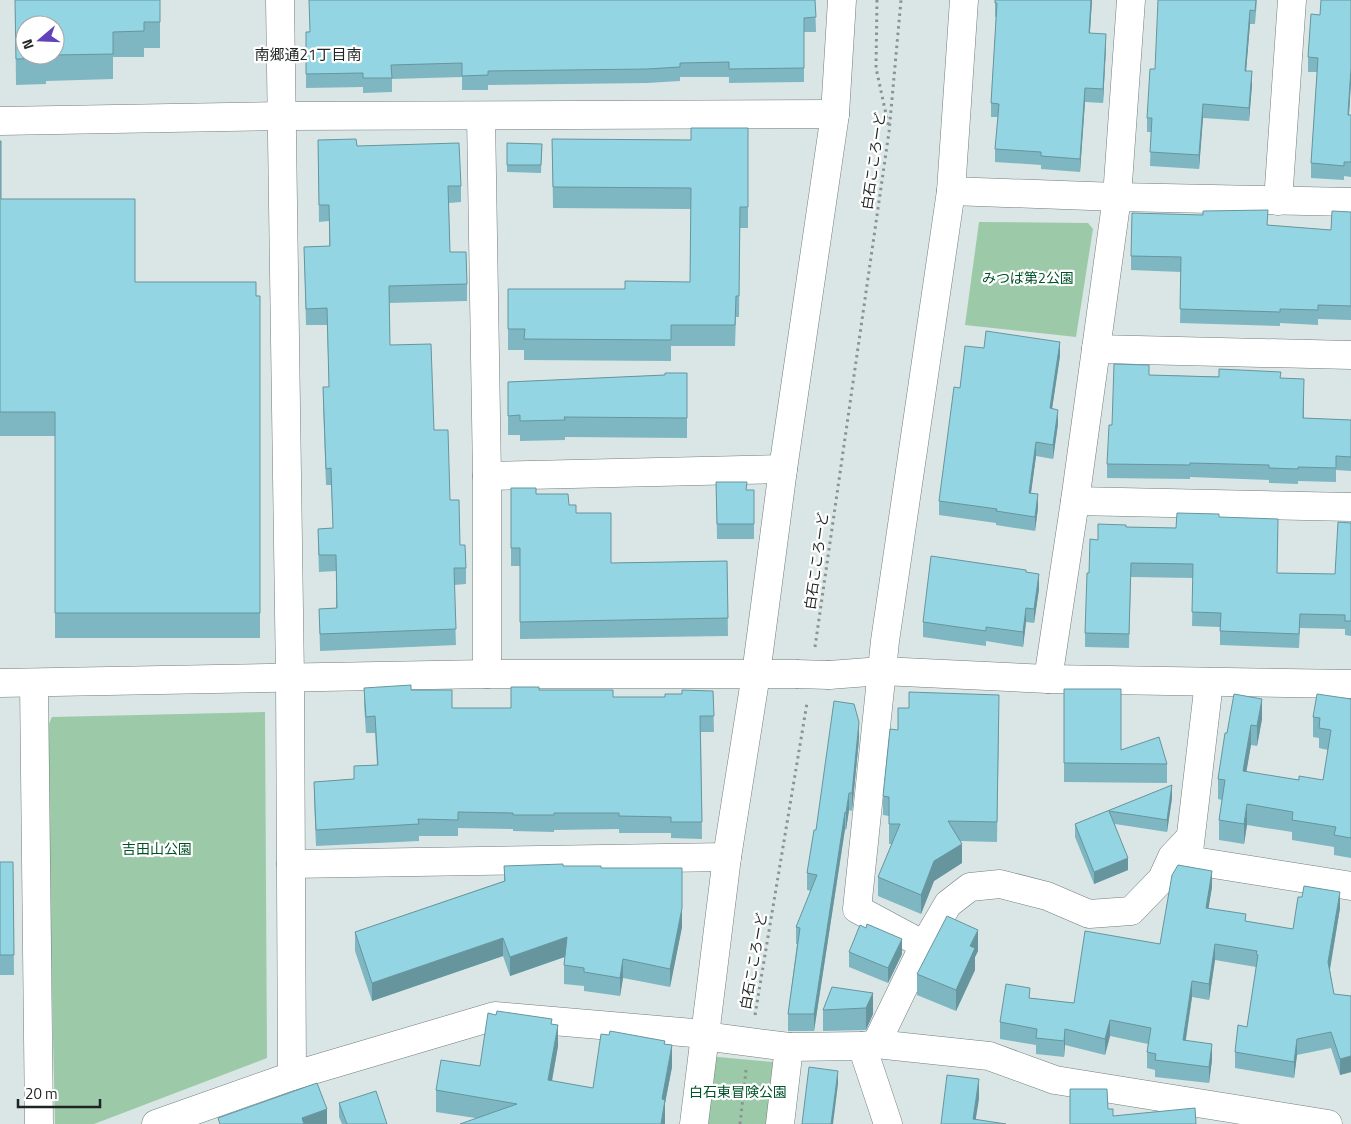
<svg xmlns="http://www.w3.org/2000/svg" width="1351" height="1124" viewBox="0 0 1351 1124" font-family="'Titillium Web','Noto Sans JP',sans-serif">
	<rect width="100%" height="100%" fill="#dae6e5"/>
	<!-- green -->
	<g fill="#9ccaa9">
		<path d="M 979,222 L 1088,223 L 1093,229 L 1076,337 L 965,325 Z"/>
		<path d="M 265,712 L 267,1058 L 94,1124 L 55,1124 L 46,730 L 52,717 Z"/>
		<path d="M 708,1056 L 784,1063 L 775,1124 L 700,1124 Z"/>
	</g>
	<g fill="none" stroke-linecap="round" stroke-linejoin="round">
		<!-- minor casing -->
		<g stroke="#737d7d" stroke-width="29">
			<g id="minor">
				<path d="M 280,0 L 290,679 L 292,1076"/>
				<path d="M 481,116 L 487,476 L 487,674"/>
				<path d="M 0,121 L 282,116 L 835,114"/>
				<path d="M 951,191 L 1117,197 L 1351,202"/>
				<path d="M 1278,201 L 1292,0"/>
				<path d="M 1096,349 L 1351,355"/>
				<path d="M 487,476 L 783,469"/>
				<path d="M 1075,501 L 1351,507"/>
				<path d="M 829,675 L 882,671 L 1048,679 L 1351,684"/>
				<path d="M 1048,679 L 1075,501 L 1117,197 L 1131,0"/>
				<path d="M 1209,682 L 1188,860 L 1351,886"/>
				<path d="M 0,683 L 487,674 L 796,674"/>
				<path d="M 34,683 L 39,1124"/>
				<path d="M 291,864 L 727,857"/>
				<path d="M 924,945 L 857,909 L 885,641 L 951,191 L 964,0"/>
				<path d="M 876,1044 L 924,945 L 948,904 L 970,887 L 1000,884 L 1047,896 L 1089,914 L 1131,911 L 1162,879 L 1172,857 L 1190,838"/>
				<path d="M 862,1046 L 876,1044 L 989,1056 L 1055,1080 L 1328,1124"/>
				<path d="M 156,1124 L 292,1076 L 495,1016 L 705,1034 L 719,1038 L 789,1047 L 862,1046 L 888,1124"/>
				<path d="M 694,1124 L 727,857 L 756,674 L 783,469 L 835,114 L 842,0"/>
				<path d="M 780,1124 L 789,1047"/>
			</g>
		</g>
		<!-- path -->
		<g stroke="#8a9392" stroke-width="3" stroke-dasharray="2.5 4" stroke-linecap="butt">
			<path d="M 877,0 L 876,68 L 889,128"/>
			<path d="M 815,647 L 889,132 L 901,0"/>
			<path d="M 755,1015 L 807,703"/>
			<path d="M 740,1124 L 746,1070"/>
		</g>
		<!-- minor -->
		<use href="#minor" stroke="#fff" stroke-width="28"/>
		<!-- minor-bridge casing -->
		<g stroke="#737d7d" stroke-width="29" stroke-linecap="butt">
			<path id="minor-bridge" d="M 796,674 L 829,675"/>
		</g>
		<!-- minor-bridge -->
		<use href="#minor-bridge" stroke="#fff" stroke-width="28"/>
	</g>
	<!-- wall -->
	<g fill="#7eb7c2" fill-rule="evenodd">
		<path d="M 15,0 L 160,0 L 160,48 L 144,48 L 144,57 L 113,57 L 113,79 L 46,81 L 46,84 L 16,85 ZM 55,25 L 55,55 L 25,55 Z"/>
		<path d="M 815,0 L 816,32 L 804,32 L 804,82 L 729,83 L 729,77 L 680,77 L 680,81 L 647,83 L 488,85 L 488,90 L 462,90 L 462,77 L 392,79 L 392,92 L 363,93 L 363,87 L 306,88 L 306,32 Z"/>
		<path d="M 995,0 L 1092,0 L 1090,33 L 1106,47 L 1103,103 L 1085,102 L 1080,172 L 1041,169 L 1041,165 L 995,162 L 995,149 L 998,117 L 991,117 L 991,103 L 996,17 L 995,17 Z"/>
		<path d="M 1257,0 L 1255,24 L 1250,24 L 1246,71 L 1252,85 L 1249,121 L 1203,118 L 1199,169 L 1150,166 L 1151,132 L 1147,132 L 1147,118 L 1155,69 Z"/>
		<path d="M 1311,14 L 1351,82 L 1349,115 L 1351,115 L 1351,177 L 1344,176 L 1344,180 L 1311,178 L 1311,163 L 1317,72 L 1308,72 L 1308,57 Z"/>
		<path d="M 748,128 L 748,228 L 740,228 L 739,317 L 736,317 L 735,346 L 671,346 L 671,361 L 524,360 L 524,350 L 508,350 L 508,289 L 625,289 L 690,282 L 691,209 L 553,208 L 552,139 L 691,140 Z"/>
		<path d="M 318,140 L 357,146 L 461,186 L 461,202 L 449,203 L 450,252 L 467,284 L 467,301 L 389,303 L 390,345 L 434,430 L 460,545 L 466,568 L 466,584 L 454,585 L 456,645 L 320,651 L 319,609 L 336,608 L 336,571 L 319,572 L 318,545 L 318,529 L 333,528 L 331,485 L 326,485 L 323,403 L 323,387 L 329,387 L 327,325 L 306,325 L 304,247 L 329,246 L 329,221 L 319,222 Z"/>
		<path d="M 0,141 L 1,199 L 135,282 L 260,296 L 260,638 L 55,638 L 55,436 L 0,436 Z"/>
		<path d="M 507,143 L 542,144 L 541,173 L 507,172 Z"/>
		<path d="M 1351,212 L 1351,320 L 1318,319 L 1318,325 L 1280,323 L 1280,326 L 1180,323 L 1181,272 L 1131,270 L 1131,256 L 1268,225 L 1331,230 Z"/>
		<path d="M 984,348 L 1060,356 L 1052,409 L 1058,424 L 1053,459 L 1036,456 L 1031,493 L 1038,508 L 1035,531 L 996,525 L 996,523 L 939,515 L 939,501 L 960,388 Z"/>
		<path d="M 687,373 L 687,438 L 565,437 L 565,440 L 520,441 L 520,435 L 508,435 L 508,382 L 665,375 Z"/>
		<path d="M 1149,375 L 1280,378 L 1304,393 L 1304,418 L 1351,420 L 1351,471 L 1336,470 L 1336,482 L 1298,481 L 1298,484 L 1269,483 L 1269,480 L 1190,477 L 1190,479 L 1107,478 L 1107,464 L 1112,425 Z"/>
		<path d="M 716,482 L 747,490 L 754,490 L 754,539 L 717,539 Z"/>
		<path d="M 511,488 L 536,494 L 569,505 L 576,513 L 611,563 L 727,561 L 728,636 L 520,639 L 520,566 L 511,566 Z"/>
		<path d="M 1219,517 L 1278,533 L 1277,573 L 1335,574 L 1351,523 L 1351,636 L 1345,635 L 1345,629 L 1300,628 L 1299,648 L 1220,645 L 1220,627 L 1192,626 L 1193,578 L 1131,577 L 1129,648 L 1085,647 L 1085,633 L 1089,573 L 1098,540 L 1126,527 L 1176,528 Z"/>
		<path d="M 1026,572 L 1039,589 L 1034,623 L 1026,622 L 1023,647 L 986,641 L 986,646 L 923,637 L 923,622 Z"/>
		<path d="M 364,688 L 411,690 L 452,708 L 511,708 L 539,690 L 613,697 L 665,697 L 682,694 L 713,691 L 714,732 L 701,732 L 702,839 L 671,838 L 671,833 L 619,833 L 619,829 L 554,830 L 554,832 L 513,831 L 513,829 L 458,828 L 458,836 L 419,836 L 419,841 L 316,846 L 314,798 L 314,782 L 354,779 L 354,766 L 377,765 L 375,733 L 366,733 L 364,704 Z"/>
		<path d="M 1064,689 L 1121,750 L 1167,764 L 1167,783 L 1064,782 Z"/>
		<path d="M 1351,699 L 1351,858 L 1334,855 L 1334,847 L 1292,840 L 1292,832 L 1247,825 L 1244,844 L 1219,840 L 1219,820 L 1222,800 L 1218,799 L 1218,779 L 1227,733 L 1262,719 L 1257,746 L 1251,745 L 1246,772 L 1299,780 L 1323,780 L 1328,750 L 1319,748 L 1319,738 L 1313,737 L 1313,717 Z"/>
		<path d="M 909,708 L 999,714 L 997,842 L 960,841 L 962,863 L 934,881 L 921,914 L 878,896 L 878,877 L 892,844 L 889,844 L 889,816 L 883,815 L 883,796 L 898,730 Z"/>
		<path d="M 859,739 L 852,811 L 849,810 L 846,830 L 845,829 L 814,1031 L 788,1031 L 788,1014 L 797,944 L 796,944 L 796,927 L 811,891 L 807,890 L 807,873 L 816,830 Z"/>
		<path d="M 1172,785 L 1172,798 L 1167,832 L 1115,824 L 1128,870 L 1094,884 L 1075,837 L 1075,824 Z"/>
		<path d="M 0,862 L 13,862 L 14,975 L 0,975 Z"/>
		<path d="M 504,866 L 563,866 L 601,868 L 682,927 L 670,987 L 623,978 L 620,996 L 584,991 L 584,986 L 564,984 L 564,965 L 565,957 L 510,976 L 503,956 L 372,1001 L 355,951 L 355,932 L 504,881 Z"/>
		<path d="M 1212,887 L 1208,908 L 1246,921 L 1293,929 L 1340,908 L 1330,970 L 1334,994 L 1351,996 L 1351,1072 L 1340,1075 L 1331,1048 L 1297,1055 L 1294,1078 L 1235,1068 L 1235,1052 L 1247,1027 L 1256,967 L 1215,960 L 1209,1000 L 1192,997 L 1186,1040 L 1212,1060 L 1209,1083 L 1155,1077 L 1155,1070 L 1147,1068 L 1147,1052 L 1148,1044 L 1110,1036 L 1105,1055 L 1065,1045 L 1064,1057 L 1036,1054 L 1036,1045 L 1000,1039 L 1000,1022 L 1030,998 L 1074,1003 L 1160,944 Z"/>
		<path d="M 978,951 L 975,957 L 975,970 L 956,1011 L 917,995 L 917,974 Z"/>
		<path d="M 849,952 L 902,954 L 888,983 L 849,967 Z"/>
		<path d="M 873,993 L 873,1014 L 866,1030 L 823,1031 L 823,1010 Z"/>
		<path d="M 552,1024 L 558,1046 L 552,1081 L 593,1088 L 665,1044 L 672,1067 L 665,1103 L 665,1122 L 475,1118 L 436,1112 L 436,1090 L 480,1066 Z"/>
		<path d="M 339,1103 L 387,1124 L 342,1124 L 339,1117 Z"/>
	</g>
	<!-- shaded-wall -->
	<g fill="#67959e">
		<path d="M 1091,0 L 1092,0 L 1089,46 L 1089,33 Z"/>
		<path d="M 1250,10 L 1250,24 L 1245,84 L 1245,71 Z"/>
		<path d="M 1106,34 L 1106,47 L 1103,103 L 1103,89 Z"/>
		<path d="M 1351,67 L 1351,82 L 1348,130 L 1348,115 Z"/>
		<path d="M 1252,71 L 1252,85 L 1249,121 L 1249,108 Z"/>
		<path d="M 1085,88 L 1085,102 L 1080,172 L 1080,159 Z"/>
		<path d="M 1203,104 L 1203,118 L 1199,169 L 1199,155 Z"/>
		<path d="M 1060,342 L 1060,356 L 1050,422 L 1050,408 Z"/>
		<path d="M 1058,410 L 1058,424 L 1053,459 L 1053,445 Z"/>
		<path d="M 1036,442 L 1036,456 L 1029,507 L 1029,493 Z"/>
		<path d="M 1038,494 L 1038,508 L 1035,531 L 1035,517 Z"/>
		<path d="M 1039,574 L 1039,589 L 1034,623 L 1034,609 Z"/>
		<path d="M 1026,608 L 1026,622 L 1023,647 L 1023,632 Z"/>
		<path d="M 1262,699 L 1262,719 L 1257,746 L 1257,726 Z"/>
		<path d="M 859,722 L 859,739 L 852,811 L 852,793 Z"/>
		<path d="M 1251,725 L 1251,745 L 1243,791 L 1243,771 Z"/>
		<path d="M 1172,785 L 1172,798 L 1167,832 L 1167,820 Z"/>
		<path d="M 849,793 L 849,810 L 846,830 L 846,813 Z"/>
		<path d="M 1247,804 L 1247,825 L 1244,844 L 1244,824 Z"/>
		<path d="M 845,812 L 845,829 L 814,1031 L 814,1014 Z"/>
		<path d="M 962,844 L 962,863 L 934,881 L 921,914 L 921,895 L 934,861 Z"/>
		<path d="M 1128,858 L 1128,870 L 1094,884 L 1094,872 Z"/>
		<path d="M 1212,871 L 1212,887 L 1206,924 L 1206,908 Z"/>
		<path d="M 1340,892 L 1340,908 L 1328,979 L 1328,962 Z"/>
		<path d="M 682,908 L 682,927 L 670,987 L 670,969 Z"/>
		<path d="M 978,930 L 978,951 L 975,957 L 975,970 L 956,1011 L 956,990 L 970,946 Z"/>
		<path d="M 567,937 L 567,956 L 510,976 L 510,957 Z"/>
		<path d="M 503,938 L 503,956 L 372,1001 L 372,983 Z"/>
		<path d="M 902,939 L 902,954 L 888,983 L 888,968 Z"/>
		<path d="M 1215,944 L 1215,960 L 1209,1000 L 1209,984 Z"/>
		<path d="M 623,959 L 623,978 L 620,996 L 620,978 Z"/>
		<path d="M 1192,981 L 1192,997 L 1183,1056 L 1183,1040 Z"/>
		<path d="M 873,993 L 873,1014 L 866,1030 L 866,1008 Z"/>
		<path d="M 1110,1020 L 1110,1036 L 1105,1055 L 1105,1039 Z"/>
		<path d="M 558,1025 L 558,1046 L 548,1102 L 548,1080 Z"/>
		<path d="M 1065,1029 L 1065,1045 L 1064,1057 L 1064,1041 Z"/>
		<path d="M 1297,1039 L 1297,1055 L 1294,1078 L 1294,1062 Z"/>
		<path d="M 1212,1044 L 1212,1060 L 1209,1083 L 1209,1067 Z"/>
		<path d="M 672,1045 L 672,1067 L 665,1103 L 665,1124 L 661,1124 L 662,1099 Z"/>
		<path d="M 1351,1056 L 1351,1072 L 1340,1075 L 1340,1059 Z"/>
		<path d="M 838,1071 L 838,1084 L 833,1124 L 831,1124 Z"/>
		<path d="M 979,1079 L 979,1099 L 975,1124 L 973,1119 Z"/>
		<path d="M 327,1109 L 327,1124 L 302,1124 L 302,1118 Z"/>
	</g>
	<!-- building -->
	<g fill="#93d5e2" stroke="#67959e">
		<path d="M 15,0 L 160,0 L 160,22 L 144,22 L 144,31 L 113,32 L 113,54 L 55,55 L 55,25 L 25,25 L 25,55 L 45,55 L 46,58 L 16,59 Z"/>
		<path d="M 309,0 L 815,0 L 816,17 L 804,18 L 804,68 L 729,69 L 729,62 L 680,63 L 680,67 L 647,69 L 488,71 L 488,75 L 462,76 L 462,63 L 391,65 L 392,78 L 363,78 L 363,73 L 306,74 L 306,32 L 310,32 Z"/>
		<path d="M 995,0 L 1091,0 L 1089,33 L 1106,34 L 1103,89 L 1085,88 L 1080,159 L 1041,156 L 1041,152 L 995,149 L 999,104 L 991,103 L 997,3 L 995,3 Z"/>
		<path d="M 1158,0 L 1256,0 L 1255,11 L 1250,10 L 1245,71 L 1252,71 L 1249,108 L 1203,104 L 1199,155 L 1150,152 L 1152,118 L 1147,118 L 1150,69 L 1155,69 Z"/>
		<path d="M 1321,0 L 1351,0 L 1351,67 L 1348,115 L 1351,115 L 1351,162 L 1344,162 L 1344,166 L 1311,163 L 1318,58 L 1308,57 L 1311,14 L 1320,15 Z"/>
		<path d="M 691,128 L 748,128 L 748,207 L 740,207 L 739,296 L 736,296 L 735,325 L 671,325 L 671,340 L 524,339 L 525,329 L 508,329 L 508,289 L 625,289 L 625,281 L 690,282 L 691,188 L 553,187 L 552,139 L 691,140 Z"/>
		<path d="M 356,139 L 357,146 L 459,143 L 461,186 L 448,186 L 450,252 L 466,252 L 467,284 L 389,286 L 390,345 L 431,344 L 434,430 L 448,430 L 450,500 L 459,500 L 460,545 L 465,545 L 466,568 L 454,568 L 456,629 L 320,634 L 319,609 L 337,608 L 336,555 L 319,555 L 318,529 L 333,528 L 331,468 L 326,469 L 323,387 L 329,387 L 327,308 L 306,309 L 304,247 L 330,246 L 329,205 L 319,205 L 318,140 Z"/>
		<path d="M 0,141 L 1,141 L 1,199 L 135,199 L 135,282 L 256,282 L 256,296 L 260,296 L 260,613 L 55,613 L 55,412 L 0,412 Z"/>
		<path d="M 507,143 L 542,144 L 541,165 L 507,165 Z"/>
		<path d="M 1268,210 L 1267,225 L 1331,230 L 1332,211 L 1351,212 L 1351,306 L 1318,305 L 1318,310 L 1280,309 L 1280,312 L 1180,309 L 1181,257 L 1131,256 L 1132,213 L 1203,215 L 1203,211 Z"/>
		<path d="M 986,331 L 1060,342 L 1050,408 L 1058,410 L 1053,445 L 1036,442 L 1029,493 L 1038,494 L 1035,517 L 996,511 L 997,509 L 939,501 L 954,387 L 960,388 L 965,346 L 984,348 Z"/>
		<path d="M 1114,364 L 1149,365 L 1149,375 L 1219,377 L 1219,369 L 1281,372 L 1280,378 L 1304,379 L 1303,418 L 1351,420 L 1351,457 L 1336,456 L 1336,468 L 1298,467 L 1298,469 L 1269,468 L 1269,465 L 1190,463 L 1190,465 L 1107,464 L 1109,425 L 1112,425 Z"/>
		<path d="M 665,373 L 687,373 L 687,418 L 564,417 L 565,420 L 520,421 L 520,415 L 508,416 L 508,382 L 665,375 Z"/>
		<path d="M 716,482 L 747,482 L 746,490 L 754,490 L 754,524 L 717,524 Z"/>
		<path d="M 511,488 L 536,488 L 536,494 L 568,494 L 569,505 L 576,505 L 576,513 L 611,513 L 611,563 L 727,561 L 728,618 L 520,622 L 520,548 L 511,548 Z"/>
		<path d="M 1177,513 L 1219,514 L 1219,517 L 1278,519 L 1277,573 L 1335,574 L 1338,522 L 1351,523 L 1351,621 L 1345,621 L 1345,615 L 1300,614 L 1299,634 L 1220,631 L 1221,613 L 1192,612 L 1193,564 L 1131,563 L 1129,634 L 1085,633 L 1087,573 L 1089,573 L 1090,539 L 1098,540 L 1098,524 L 1126,525 L 1126,527 L 1176,528 Z"/>
		<path d="M 931,556 L 1026,570 L 1026,572 L 1039,574 L 1034,609 L 1026,608 L 1023,632 L 986,627 L 986,631 L 923,622 Z"/>
		<path d="M 411,685 L 411,690 L 452,690 L 452,708 L 511,708 L 511,687 L 539,687 L 539,690 L 613,690 L 613,697 L 665,697 L 665,694 L 682,694 L 682,690 L 713,691 L 714,716 L 700,716 L 702,822 L 671,822 L 671,817 L 619,816 L 619,813 L 554,813 L 554,815 L 513,815 L 513,813 L 458,812 L 458,820 L 418,819 L 419,824 L 316,830 L 314,782 L 354,779 L 354,766 L 378,765 L 375,716 L 366,717 L 364,688 Z"/>
		<path d="M 1064,689 L 1121,689 L 1121,750 L 1159,737 L 1167,764 L 1064,763 Z"/>
		<path d="M 909,692 L 999,695 L 997,822 L 948,821 L 962,844 L 934,861 L 921,895 L 878,877 L 900,824 L 889,824 L 889,797 L 883,796 L 890,729 L 898,730 L 898,708 L 909,708 Z"/>
		<path d="M 1234,694 L 1262,699 L 1257,726 L 1251,725 L 1243,771 L 1299,780 L 1299,776 L 1323,780 L 1331,730 L 1319,728 L 1320,718 L 1313,717 L 1317,694 L 1351,699 L 1351,838 L 1334,835 L 1336,827 L 1292,820 L 1293,812 L 1247,804 L 1244,824 L 1219,820 L 1225,780 L 1218,779 L 1225,733 L 1227,733 Z"/>
		<path d="M 834,701 L 854,704 L 859,722 L 852,793 L 849,793 L 846,813 L 845,812 L 814,1014 L 788,1014 L 800,928 L 796,927 L 817,875 L 807,873 L 814,830 L 816,830 Z"/>
		<path d="M 1172,785 L 1167,820 L 1109,811 L 1128,858 L 1094,872 L 1075,824 Z"/>
		<path d="M 0,862 L 13,862 L 14,955 L 0,955 Z"/>
		<path d="M 563,864 L 563,866 L 601,866 L 601,868 L 682,868 L 682,908 L 670,969 L 623,959 L 620,978 L 584,972 L 584,968 L 564,965 L 567,937 L 510,957 L 503,938 L 372,983 L 355,932 L 505,881 L 504,866 Z"/>
		<path d="M 1178,865 L 1212,871 L 1206,908 L 1246,914 L 1245,921 L 1293,929 L 1298,897 L 1302,897 L 1304,886 L 1340,892 L 1328,962 L 1334,994 L 1351,996 L 1351,1056 L 1340,1059 L 1331,1032 L 1297,1039 L 1294,1062 L 1235,1052 L 1238,1025 L 1247,1027 L 1258,955 L 1256,954 L 1257,951 L 1215,944 L 1209,984 L 1192,981 L 1183,1040 L 1212,1044 L 1209,1067 L 1155,1060 L 1156,1054 L 1147,1052 L 1151,1028 L 1110,1020 L 1105,1039 L 1065,1029 L 1064,1041 L 1036,1038 L 1037,1029 L 1000,1022 L 1006,984 L 1030,988 L 1029,998 L 1074,1003 L 1085,931 L 1160,944 L 1172,875 Z"/>
		<path d="M 947,916 L 978,930 L 970,946 L 975,948 L 956,990 L 917,974 Z"/>
		<path d="M 867,924 L 902,939 L 888,968 L 849,952 L 860,925 L 866,928 Z"/>
		<path d="M 832,987 L 873,993 L 866,1008 L 823,1010 Z"/>
		<path d="M 497,1011 L 552,1019 L 551,1024 L 558,1025 L 548,1080 L 593,1088 L 601,1034 L 609,1035 L 610,1031 L 665,1041 L 664,1044 L 672,1045 L 662,1099 L 665,1100 L 661,1124 L 460,1124 L 517,1104 L 436,1090 L 441,1060 L 480,1066 L 488,1013 L 496,1015 Z"/>
		<path d="M 809,1067 L 838,1071 L 831,1124 L 802,1124 Z"/>
		<path d="M 947,1075 L 979,1079 L 973,1119 L 1006,1124 L 941,1124 Z"/>
		<path d="M 317,1083 L 327,1109 L 302,1118 L 304,1124 L 220,1124 L 218,1118 Z"/>
		<path d="M 1070,1089 L 1107,1089 L 1108,1109 L 1113,1109 L 1113,1116 L 1195,1108 L 1196,1124 L 1070,1124 Z"/>
		<path d="M 376,1091 L 387,1124 L 347,1124 L 339,1103 Z"/>
	</g>
	<g text-anchor="middle" dominant-baseline="central" stroke-width="4.5" stroke-linejoin="round" paint-order="stroke">
		<!-- street labels -->
		<g font-size="14" fill="#1f2423" stroke="#fff">
			<text transform="translate(873 161) rotate(-82)">白石こころーど</text>
			<text transform="translate(816 561) rotate(-82)">白石こころーど</text>
			<text transform="translate(753 961) rotate(-80)">白石こころーど</text>
		</g>
		<!-- park labels -->
		<g font-size="14" fill="#005228" stroke="#fff">
			<text x="1028" y="277">みつば第2公園</text>
			<text x="157" y="848">吉田山公園</text>
			<text x="738" y="1091">白石東冒険公園</text>
		</g>
		<!-- neighbourhood labels -->
		<g font-size="15" fill="#1f2423" stroke="#fff">
			<text x="308" y="54">南郷通21丁目南</text>
		</g>
	</g>
	<!-- north arrow -->
	<g transform="translate(40 40) rotate(251)"><circle r="24" fill="#ffffff" stroke="#a5a7a7"/>
	<path d="M0-4L9 19L0 12L-9 19Z" fill="#6242bb"/>
	<text y="-8" font-size="14" font-weight="bold" text-anchor="middle" fill="#1f2423">N</text>
	</g>
	<!-- scale -->
	<path d="M18 1099v8h82v-8" fill="none" stroke="#1f2423" stroke-width="2.5"/>
	<text x="25" y="1099" font-size="15" fill="#1f2423" stroke="#ffffff" stroke-width="4" paint-order="stroke">20 m</text>
</svg>
